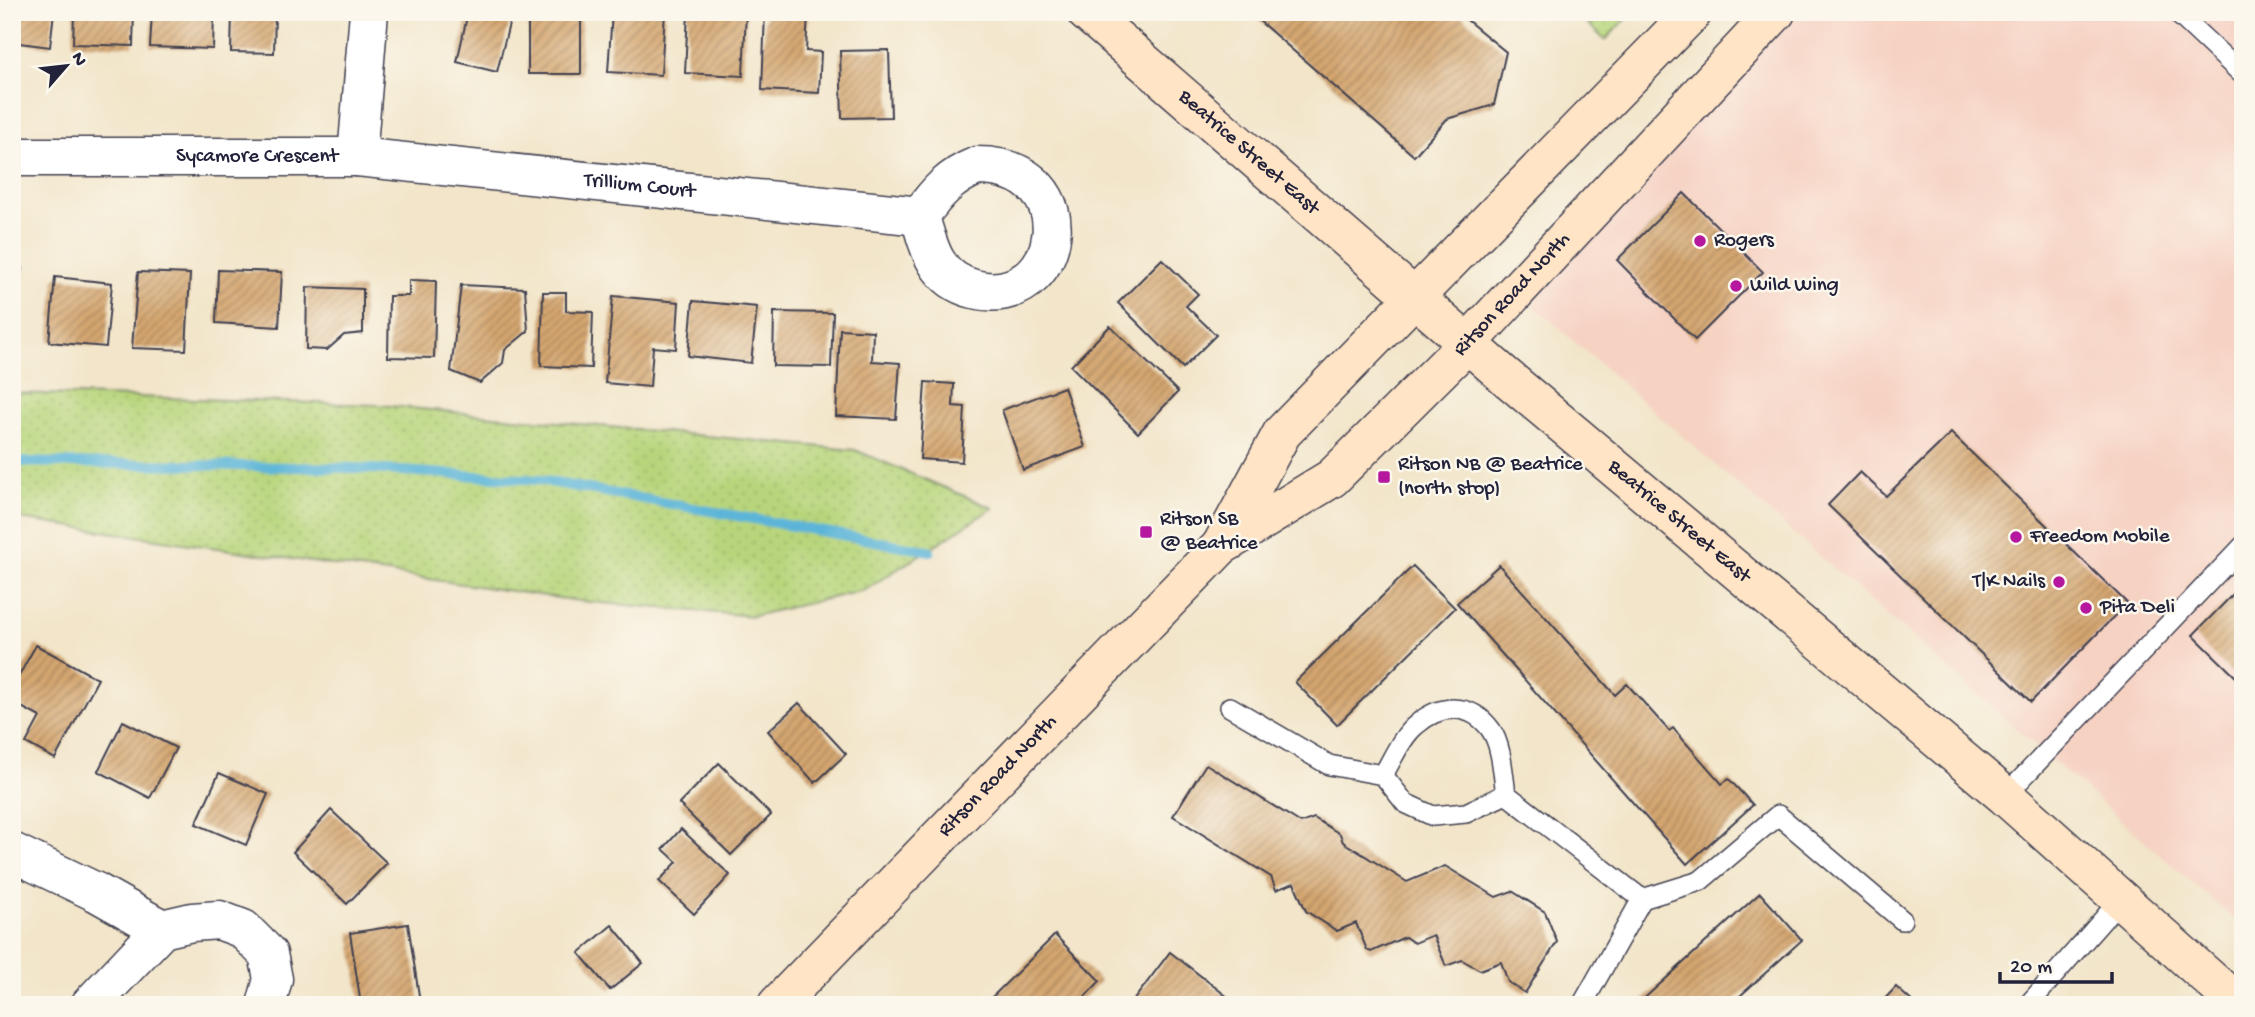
<svg xmlns="http://www.w3.org/2000/svg" width="2255" height="1017" viewBox="0 0 2255 1017" font-family="'Gochi Hand',sans-serif">
	<defs>
		<pattern id="park-dots" width="8" height="8" patternUnits="userSpaceOnUse" patternTransform="scale(1.75)"><rect width="8" height="8" fill="#b8d57c"/><path d="M2 2h.1M6 6h.1" fill="none" stroke="#9eb76c" stroke-width="1.8" stroke-linecap="round"/></pattern>
		<pattern id="building-hatch" width="6" height="6" patternUnits="userSpaceOnUse" patternTransform="scale(1.75)"><rect width="6" height="6" fill="#d4a670"/><path d="M-1 1l2-2M0 6l6-6M5 7l2-2" fill="none" stroke="#ac875d"/></pattern>
	</defs>
	<rect width="100%" height="100%" fill="#fbf7ec"/>
	<filter id="ink" filterUnits="userSpaceOnUse"><feTurbulence type="fractalNoise" baseFrequency=".0143" numOctaves="2"/><feDisplacementMap in="SourceGraphic" scale="14" xChannelSelector="R" yChannelSelector="G"/><feConvolveMatrix kernelMatrix="1 2 1 2 8 2 1 2 1" color-interpolation-filters="sRGB"/></filter>
	<filter id="wash" filterUnits="userSpaceOnUse"><feTurbulence type="fractalNoise" baseFrequency=".00686" numOctaves="4" result="noise"/><feDisplacementMap in="SourceGraphic" scale="28" xChannelSelector="R" yChannelSelector="G"/><feGaussianBlur stdDeviation="1.57" result="paint"/><feColorMatrix in="noise" values="0 0 0 0 0 0 0 0 0 0 0 0 0 0 0 0 0 1.4 0 .05"/><feComposite in="paint" operator="in"/></filter>
	<g filter="url(#wash)">
		<rect width="100%" height="100%" fill="#f2e5c9"/>
		<!-- built -->
		<path fill="#f6d2c3" d="M 1792,12 L 2243,12 L 2243,927 L 1520,294 Z"/>
		<!-- park -->
		<g fill="url(#park-dots)" stroke="#6d7c5c" stroke-width="2">
			<path d="M 1576,12 L 1633,12 L 1605,40 Z"/>
			<path d="M 12,393 L 379,405 L 855,450 L 993,508 L 865,590 L 753,616 L 579,601 L 12,518 Z"/>
		</g>
		<g fill="none" stroke-linecap="round" stroke-linejoin="round">
			<!-- stream -->
			<path stroke="#5bb5d8" stroke-width="10" d="M 12,462 L 354,468 L 539,480 L 930,551"/>
		</g>
		<g id="blocks">
			<!-- building -->
			<g fill="url(#building-hatch)">
				<path d="M 12,12 L 54,12 L 50,47 L 12,42 Z"/>
				<path d="M 74,12 L 134,12 L 133,46 L 73,44 Z"/>
				<path d="M 152,12 L 214,12 L 213,49 L 150,47 Z"/>
				<path d="M 232,12 L 275,12 L 274,53 L 231,52 Z"/>
				<path d="M 468,12 L 512,12 L 497,72 L 457,62 Z"/>
				<rect x="528" y="12" width="53" height="62"/>
				<path d="M 612,12 L 665,12 L 661,75 L 608,72 Z"/>
				<path d="M 688,12 L 746,12 L 743,76 L 685,73 Z"/>
				<path d="M 765,12 L 808,12 L 806,51 L 821,52 L 819,93 L 762,90 Z"/>
				<path d="M 1249,12 L 1457,12 L 1506,52 L 1494,105 L 1447,119 L 1414,156 Z"/>
				<path d="M 889,50 L 891,117 L 842,118 L 840,51 Z"/>
				<path d="M 1684,193 L 1763,272 L 1695,340 L 1617,260 Z"/>
				<path d="M 1162,259 L 1198,294 L 1186,306 L 1216,335 L 1183,368 L 1118,303 Z"/>
				<path d="M 12,263 L 22,264 L 16,338 L 12,338 Z"/>
				<path d="M 218,270 L 282,272 L 279,327 L 216,323 Z"/>
				<path d="M 138,272 L 190,274 L 186,350 L 132,348 Z"/>
				<path d="M 55,277 L 112,283 L 106,347 L 49,342 Z"/>
				<path d="M 409,280 L 436,281 L 434,358 L 388,357 L 389,296 L 409,296 Z"/>
				<path d="M 461,285 L 525,288 L 528,331 L 505,350 L 503,363 L 480,383 L 451,371 Z"/>
				<path d="M 307,287 L 363,289 L 363,333 L 344,335 L 327,350 L 306,349 Z"/>
				<path d="M 543,292 L 566,292 L 566,311 L 593,312 L 591,368 L 541,366 Z"/>
				<path d="M 613,296 L 679,302 L 676,349 L 653,347 L 650,387 L 605,383 Z"/>
				<path d="M 693,301 L 757,307 L 751,363 L 688,356 Z"/>
				<path d="M 774,312 L 833,313 L 831,367 L 773,366 Z"/>
				<path d="M 1110,326 L 1178,392 L 1138,433 L 1071,366 Z"/>
				<path d="M 840,329 L 873,331 L 872,361 L 900,363 L 896,419 L 836,416 Z"/>
				<path d="M 925,382 L 954,384 L 953,406 L 965,407 L 962,462 L 920,459 Z"/>
				<path d="M 1064,387 L 1085,447 L 1023,470 L 1002,410 Z"/>
				<path d="M 1951,433 L 2127,603 L 2031,702 L 1828,505 L 1860,472 L 1886,496 Z"/>
				<path d="M 1499,565 L 1615,695 L 1627,684 L 1669,731 L 1673,728 L 1722,784 L 1729,779 L 1753,805 L 1687,864 L 1457,603 Z"/>
				<path d="M 1413,566 L 1455,608 L 1337,725 L 1295,682 Z"/>
				<path d="M 2243,584 L 2243,684 L 2193,635 Z"/>
				<path d="M 36,645 L 98,679 L 55,759 L 26,743 L 40,717 L 12,702 L 12,688 Z"/>
				<path d="M 799,703 L 846,754 L 815,783 L 768,731 Z"/>
				<path d="M 123,721 L 176,748 L 150,798 L 98,771 Z"/>
				<path d="M 719,763 L 771,815 L 731,855 L 679,804 Z"/>
				<path d="M 1206,764 L 1301,823 L 1314,818 L 1340,834 L 1343,842 L 1407,882 L 1445,866 L 1496,897 L 1512,891 L 1545,912 L 1557,942 L 1525,993 L 1508,982 L 1501,962 L 1480,970 L 1462,960 L 1446,966 L 1433,935 L 1414,943 L 1405,937 L 1371,952 L 1367,950 L 1356,923 L 1337,931 L 1306,911 L 1294,883 L 1276,890 L 1271,877 L 1173,816 Z"/>
				<path d="M 219,773 L 268,794 L 246,845 L 196,824 Z"/>
				<path d="M 331,810 L 387,863 L 347,904 L 293,852 Z"/>
				<path d="M 681,829 L 730,875 L 694,914 L 659,881 L 677,862 L 663,849 Z"/>
				<path d="M 1760,893 L 1802,940 L 1730,1005 L 1637,1005 Z"/>
				<path d="M 408,924 L 420,1002 L 361,1005 L 350,933 Z"/>
				<path d="M 612,925 L 643,963 L 610,990 L 579,953 Z"/>
				<path d="M 1055,935 L 1100,981 L 1077,1005 L 984,1005 Z"/>
				<path d="M 1170,952 L 1238,1005 L 1130,1005 Z"/>
				<path d="M 1896,987 L 1916,1005 L 1879,1005 Z"/>
			</g>
		</g>
	</g>
	<g filter="url(#ink)">
		<use href="#blocks" fill-opacity="0" stroke="#413f50" stroke-width="2"/>
		<g fill="none" stroke-linecap="round" stroke-linejoin="round">
			<!-- lane casing -->
			<g stroke="#413f50" stroke-width="22">
				<g id="lane">
					<path d="M 2176,12 L 2243,75"/>
					<path d="M 1230,707 L 1329,765 L 1383,775 L 1405,803 L 1433,816 L 1466,813 L 1506,794"/>
					<path d="M 1383,775 C 1392,760 1402,736 1416,725 C 1440,704 1471,702 1491,730 C 1502,746 1503,775 1506,794 L 1642,899 L 1582,1005"/>
					<path d="M 2005,796 L 2243,546"/>
					<path d="M 1642,899 L 1700,881 L 1778,815 L 1902,920"/>
					<path d="M 2028,1005 L 2122,898"/>
				</g>
			</g>
			<!-- street casing -->
			<g stroke="#413f50" stroke-width="41">
				<g id="street">
					<path id="s1" d="M 12,157 L 357,157 L 369,12"/>
					<path id="s2" d="M 357,157 L 920,216"/>
					<path d="M 977,166 C 1091,166 1062,312 974,289 C 937,280 929,250 920,216 C 936,193 950,177 977,166 Z"/>
					<path d="M 12,852 L 96,892 L 162,929"/>
					<path d="M 90,1005 L 162,929 L 192,922 L 219,920 L 243,929 L 268,954 L 273,979 L 266,1005"/>
				</g>
			</g>
			<!-- secondary casing -->
			<g stroke="#413f50" stroke-width="41">
				<g id="secondary">
					<path id="s3" d="M 1086,12 L 1505,376 L 2005,796 L 2239,1005"/>
					<path d="M 1222,544 L 1282,433 L 1693,12"/>
					<path id="s4" d="M 777,1005 L 1221,546 L 1332,478 L 1467,344 L 1776,12"/>
				</g>
			</g>
			<!-- lane -->
			<use href="#lane" stroke="#fff" stroke-width="19"/>
			<!-- street -->
			<use href="#street" stroke="#fff" stroke-width="38"/>
			<!-- secondary -->
			<use href="#secondary" stroke="#ffe4c6" stroke-width="38"/>
		</g>
	</g>
	<!-- markers -->
	<g fill="#b5179e" stroke="#fbf7ec" stroke-width="2.5">
		<circle cx="1700" cy="241" r="7"/>
		<circle cx="1736" cy="286" r="7"/>
		<rect x="1377" y="470" width="14" height="14" rx="3.5"/>
		<rect x="1139" y="525" width="14" height="14" rx="3.5"/>
		<circle cx="2016" cy="537" r="7"/>
		<circle cx="2059" cy="582" r="7"/>
		<circle cx="2086" cy="608" r="7"/>
	</g>
	<g text-anchor="middle" dominant-baseline="central" stroke-width="5" stroke-linejoin="round" paint-order="stroke">
		<!-- street labels -->
		<g font-size="21" fill="#22223b" stroke="#fbf7ec">
			<text stroke="none"><textPath href="#s3" startOffset="215">Beatrice Street East</textPath></text>
			<text stroke="none"><textPath href="#s1" startOffset="245">Sycamore Crescent</textPath></text>
			<text stroke="none"><textPath href="#s2" startOffset="284">Trillium Court</textPath></text>
			<text stroke="none"><textPath href="#s4" startOffset="1026">Ritson Road North</textPath></text>
			<text stroke="none"><textPath href="#s3" startOffset="782">Beatrice Street East</textPath></text>
			<text stroke="none"><textPath href="#s4" startOffset="318">Ritson Road North</textPath></text>
		</g>
		<!-- poi labels -->
		<g font-size="21" fill="#22223b" stroke="#fbf7ec" text-anchor="start">
			<text x="1714" y="241">Rogers</text>
			<text x="1750" y="286">Wild Wing</text>
			<text x="1398" y="465">Ritson NB @ Beatrice<tspan x="1398" dy="24">(north stop)</tspan></text>
			<text x="1160" y="520">Ritson SB<tspan x="1160" dy="24">@ Beatrice</tspan></text>
			<text x="2030" y="537">Freedom Mobile</text>
			<text x="2045" y="582" text-anchor="end">T|K Nails</text>
			<text x="2100" y="608">Pita Deli</text>
		</g>
	</g>
	<!-- margin -->
	<rect width="2255" height="1017" fill="none" stroke="#fbf7ec" stroke-width="42"/>
	<!-- north arrow -->
	<g transform="translate(66 66) rotate(62)" stroke="#fbf7ec" stroke-width="5" paint-order="stroke">
	<path d="M0-5L12 26L0 18L-12 26Z" fill="#22223b"/>
	<text y="-10" font-size="19" font-weight="bold" text-anchor="middle" fill="#22223b">N</text>
	</g>
	<!-- scale -->
	<path d="M2000 972v10h112v-10" fill="none" stroke="#22223b" stroke-width="3.5"/>
	<text x="2010" y="972" font-size="21" fill="#22223b" stroke="#fbf7ec" stroke-width="5" paint-order="stroke">20 m</text>
</svg>
